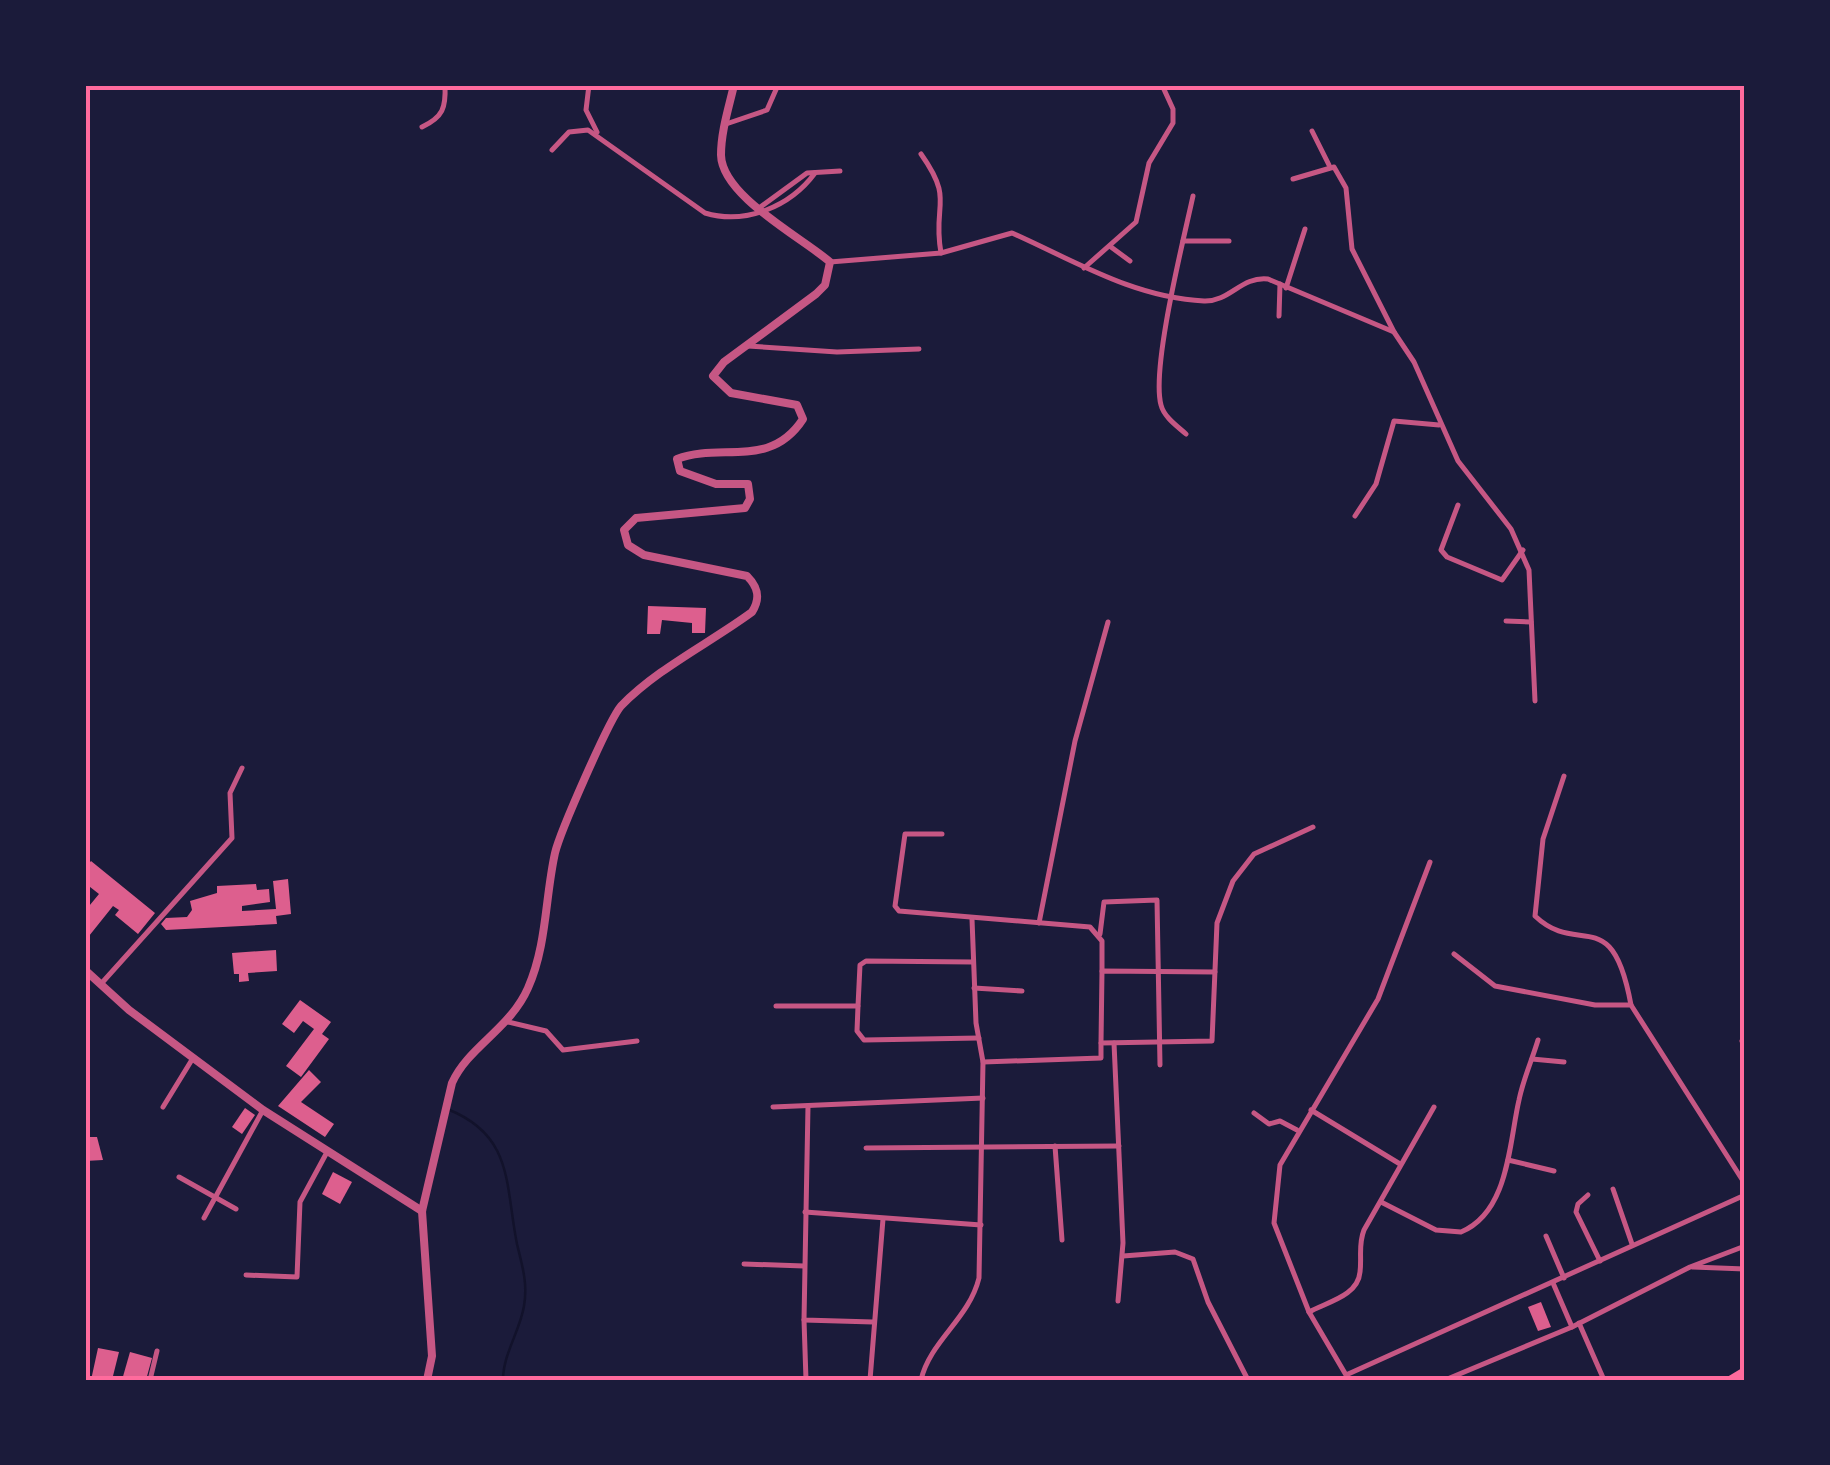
<svg xmlns="http://www.w3.org/2000/svg" width="1830" height="1465" viewBox="0 0 1830 1465" font-family="Ubuntu,sans-serif">
	<rect width="100%" height="100%" fill="#1b1b3a"/>
	<g fill="none" stroke-linecap="round" stroke-linejoin="round">
		<!-- stream -->
		<path stroke="#12122b" stroke-width="2.5" d="M 447,1109 C 514,1135 505,1185 517,1244 C 522,1265 528,1283 524,1306 C 520,1331 503,1354 503,1380"/>
	</g>
	<!-- building -->
	<g fill="#dd5f8e">
		<path d="M 648,606 L 706,608 L 705,633 L 692,633 L 692,623 L 662,620 L 660,634 L 647,634 Z"/>
		<path d="M 91,861 L 155,913 L 138,934 L 115,915 L 119,910 L 113,906 L 85,941 L 85,911 L 99,894 L 85,883 L 85,868 Z"/>
		<path d="M 288,879 L 291,914 L 276,916 L 277,924 L 166,930 L 161,924 L 166,918 L 187,917 L 192,910 L 190,901 L 217,893 L 217,886 L 256,884 L 257,890 L 269,889 L 270,902 L 242,906 L 242,911 L 276,909 L 273,881 Z"/>
		<path d="M 276,950 L 277,971 L 248,973 L 249,981 L 239,982 L 239,974 L 234,974 L 232,953 Z"/>
		<path d="M 300,1000 L 331,1022 L 322,1034 L 329,1039 L 301,1077 L 286,1066 L 314,1029 L 303,1021 L 294,1033 L 282,1024 Z"/>
		<path d="M 309,1070 L 321,1082 L 301,1102 L 334,1124 L 325,1137 L 278,1106 Z"/>
		<path d="M 245,1108 L 255,1115 L 242,1134 L 232,1127 Z"/>
		<path d="M 85,1137 L 97,1137 L 103,1160 L 85,1161 Z"/>
		<path d="M 333,1172 L 352,1182 L 340,1204 L 322,1194 Z"/>
		<path d="M 1541,1302 L 1551,1327 L 1538,1331 L 1528,1307 Z"/>
		<path d="M 98,1348 L 119,1352 L 112,1380 L 91,1380 Z"/>
		<path d="M 130,1352 L 152,1358 L 146,1380 L 122,1380 Z"/>
	</g>
	<g fill="none" stroke-linecap="round" stroke-linejoin="round">
		<!-- minor -->
		<g stroke="#c65784" stroke-width="5">
			<path d="M 589,85 L 586,110 L 597,132"/>
			<path d="M 726,124 L 767,110 L 778,85"/>
			<path d="M 422,127 C 443,117 446,108 445,85"/>
			<path d="M 1312,131 L 1329,165"/>
			<path d="M 552,150 L 569,132 L 588,130 L 705,213 C 745,225 790,207 815,173"/>
			<path d="M 921,154 C 955,202 932,203 941,253"/>
			<path d="M 1293,179 L 1334,167 L 1346,188 L 1352,249 L 1394,332"/>
			<path d="M 759,208 L 807,173 L 840,171"/>
			<path d="M 1183,241 L 1229,241"/>
			<path d="M 1111,247 L 1130,261"/>
			<path d="M 830,262 L 941,253 L 1012,233 C 1073,260 1134,298 1204,301 C 1230,302 1241,276 1268,279 L 1394,332 L 1414,362 L 1458,461 L 1511,529 L 1529,570 L 1535,701"/>
			<path d="M 1084,268 L 1136,222 L 1149,163 L 1173,123 L 1173,109 L 1162,85"/>
			<path d="M 1286,288 L 1305,229"/>
			<path d="M 1279,316 L 1280,284"/>
			<path d="M 748,346 L 837,352 L 919,349"/>
			<path d="M 1186,434 C 1177,426 1164,417 1161,405 C 1151,368 1184,238 1193,196"/>
			<path d="M 1458,505 L 1441,550 L 1447,557 L 1502,580 L 1523,550"/>
			<path d="M 1355,516 L 1376,484 L 1394,421 L 1439,425"/>
			<path d="M 1506,621 L 1531,622"/>
			<path d="M 1564,776 L 1543,839 L 1535,916 C 1579,958 1612,901 1631,1005"/>
			<path d="M 942,834 L 905,834 L 895,906 L 899,911 L 1090,927 L 1102,941 L 1102,971"/>
			<path d="M 1430,862 L 1378,999 L 1280,1165 L 1274,1223 L 1309,1312 L 1346,1375 L 1745,1195"/>
			<path d="M 1039,923 L 1075,741 L 1108,622"/>
			<path d="M 1100,934 L 1104,902 L 1157,900 L 1160,1065"/>
			<path d="M 1454,954 L 1495,986 L 1595,1005 L 1631,1005 L 1745,1184"/>
			<path d="M 100,985 L 232,838 L 230,793 L 242,768"/>
			<path d="M 974,988 L 1022,991"/>
			<path d="M 776,1006 L 858,1006 L 860,965 L 866,961 L 973,962"/>
			<path d="M 858,1006 L 857,1031 L 864,1040 L 979,1038"/>
			<path d="M 508,1022 L 546,1031 L 563,1050 L 637,1041"/>
			<path d="M 1742,1041 L 1745,1049"/>
			<path d="M 1101,1043 L 1102,971 L 1215,972"/>
			<path d="M 1114,1043 L 1123,1243 L 1118,1301"/>
			<path d="M 1532,1059 L 1564,1062"/>
			<path d="M 983,1062 L 1101,1058 L 1101,1043 L 1212,1041 L 1217,923 L 1233,881 L 1254,854 L 1313,827"/>
			<path d="M 808,1106 L 804,1320 L 873,1322"/>
			<path d="M 163,1107 L 193,1058"/>
			<path d="M 773,1107 L 983,1098"/>
			<path d="M 1311,1110 L 1400,1164"/>
			<path d="M 1254,1113 L 1269,1124 L 1280,1121 L 1297,1130"/>
			<path d="M 1055,1146 L 1062,1240"/>
			<path d="M 866,1148 L 1119,1146"/>
			<path d="M 1508,1160 L 1554,1171"/>
			<path d="M 179,1177 L 236,1209"/>
			<path d="M 1613,1189 L 1632,1244"/>
			<path d="M 1588,1195 L 1578,1204 L 1576,1212 L 1600,1261"/>
			<path d="M 1381,1202 L 1436,1230 L 1461,1232 C 1509,1212 1509,1143 1519,1100 C 1523,1080 1532,1060 1538,1040"/>
			<path d="M 805,1212 L 981,1225"/>
			<path d="M 204,1218 L 263,1110"/>
			<path d="M 1546,1236 L 1564,1278"/>
			<path d="M 1123,1256 L 1175,1252 L 1193,1259 L 1208,1302 L 1248,1380"/>
			<path d="M 744,1264 L 804,1266"/>
			<path d="M 1693,1267 L 1745,1269"/>
			<path d="M 246,1275 L 297,1277 L 300,1202 L 326,1154"/>
			<path d="M 1309,1312 C 1327,1302 1358,1296 1360,1272 C 1362,1257 1358,1245 1364,1230 L 1434,1107"/>
			<path d="M 804,1320 L 806,1380"/>
			<path d="M 1579,1323 L 1604,1380"/>
			<path d="M 1572,1327 L 1690,1267 L 1745,1246"/>
			<path d="M 150,1380 L 157,1351"/>
			<path d="M 870,1380 L 883,1219"/>
			<path d="M 921,1380 C 930,1341 969,1319 979,1278 L 983,1062 L 976,1023 L 972,919"/>
			<path d="M 1445,1380 L 1572,1327 L 1553,1283"/>
		</g>
		<!-- tertiary -->
		<g stroke="#c65784" stroke-width="8">
			<path d="M 85,970 L 129,1010 L 263,1110 L 422,1211"/>
			<path d="M 427,1380 L 432,1356 L 422,1211 L 452,1083 C 468,1047 510,1029 528,988 C 547,945 545,898 555,853 C 560,832 609,720 621,706 C 658,668 710,643 752,612 C 761,598 758,587 747,576 L 644,555 L 628,545 L 624,530 L 636,518 L 745,508 L 750,499 L 748,484 L 716,484 L 680,471 L 677,459 C 720,442 770,470 803,419 L 797,405 L 731,393 L 713,376 L 724,362 L 816,294 L 825,285 L 830,262 C 801,237 722,196 721,155 C 721,131 729,107 734,85"/>
		</g>
		<!-- secondary -->
		<path stroke="#ff6b9d" stroke-width="8" d="M 1730,1380 L 1745,1371"/>
	</g>
	<!-- border -->
	<rect width="1830" height="1465" fill="none" stroke="#1b1b3a" stroke-width="175"/>
	<rect x="88" y="88" width="1654" height="1290" fill="none" stroke="#ff6b9d" stroke-width="4"/>
</svg>
